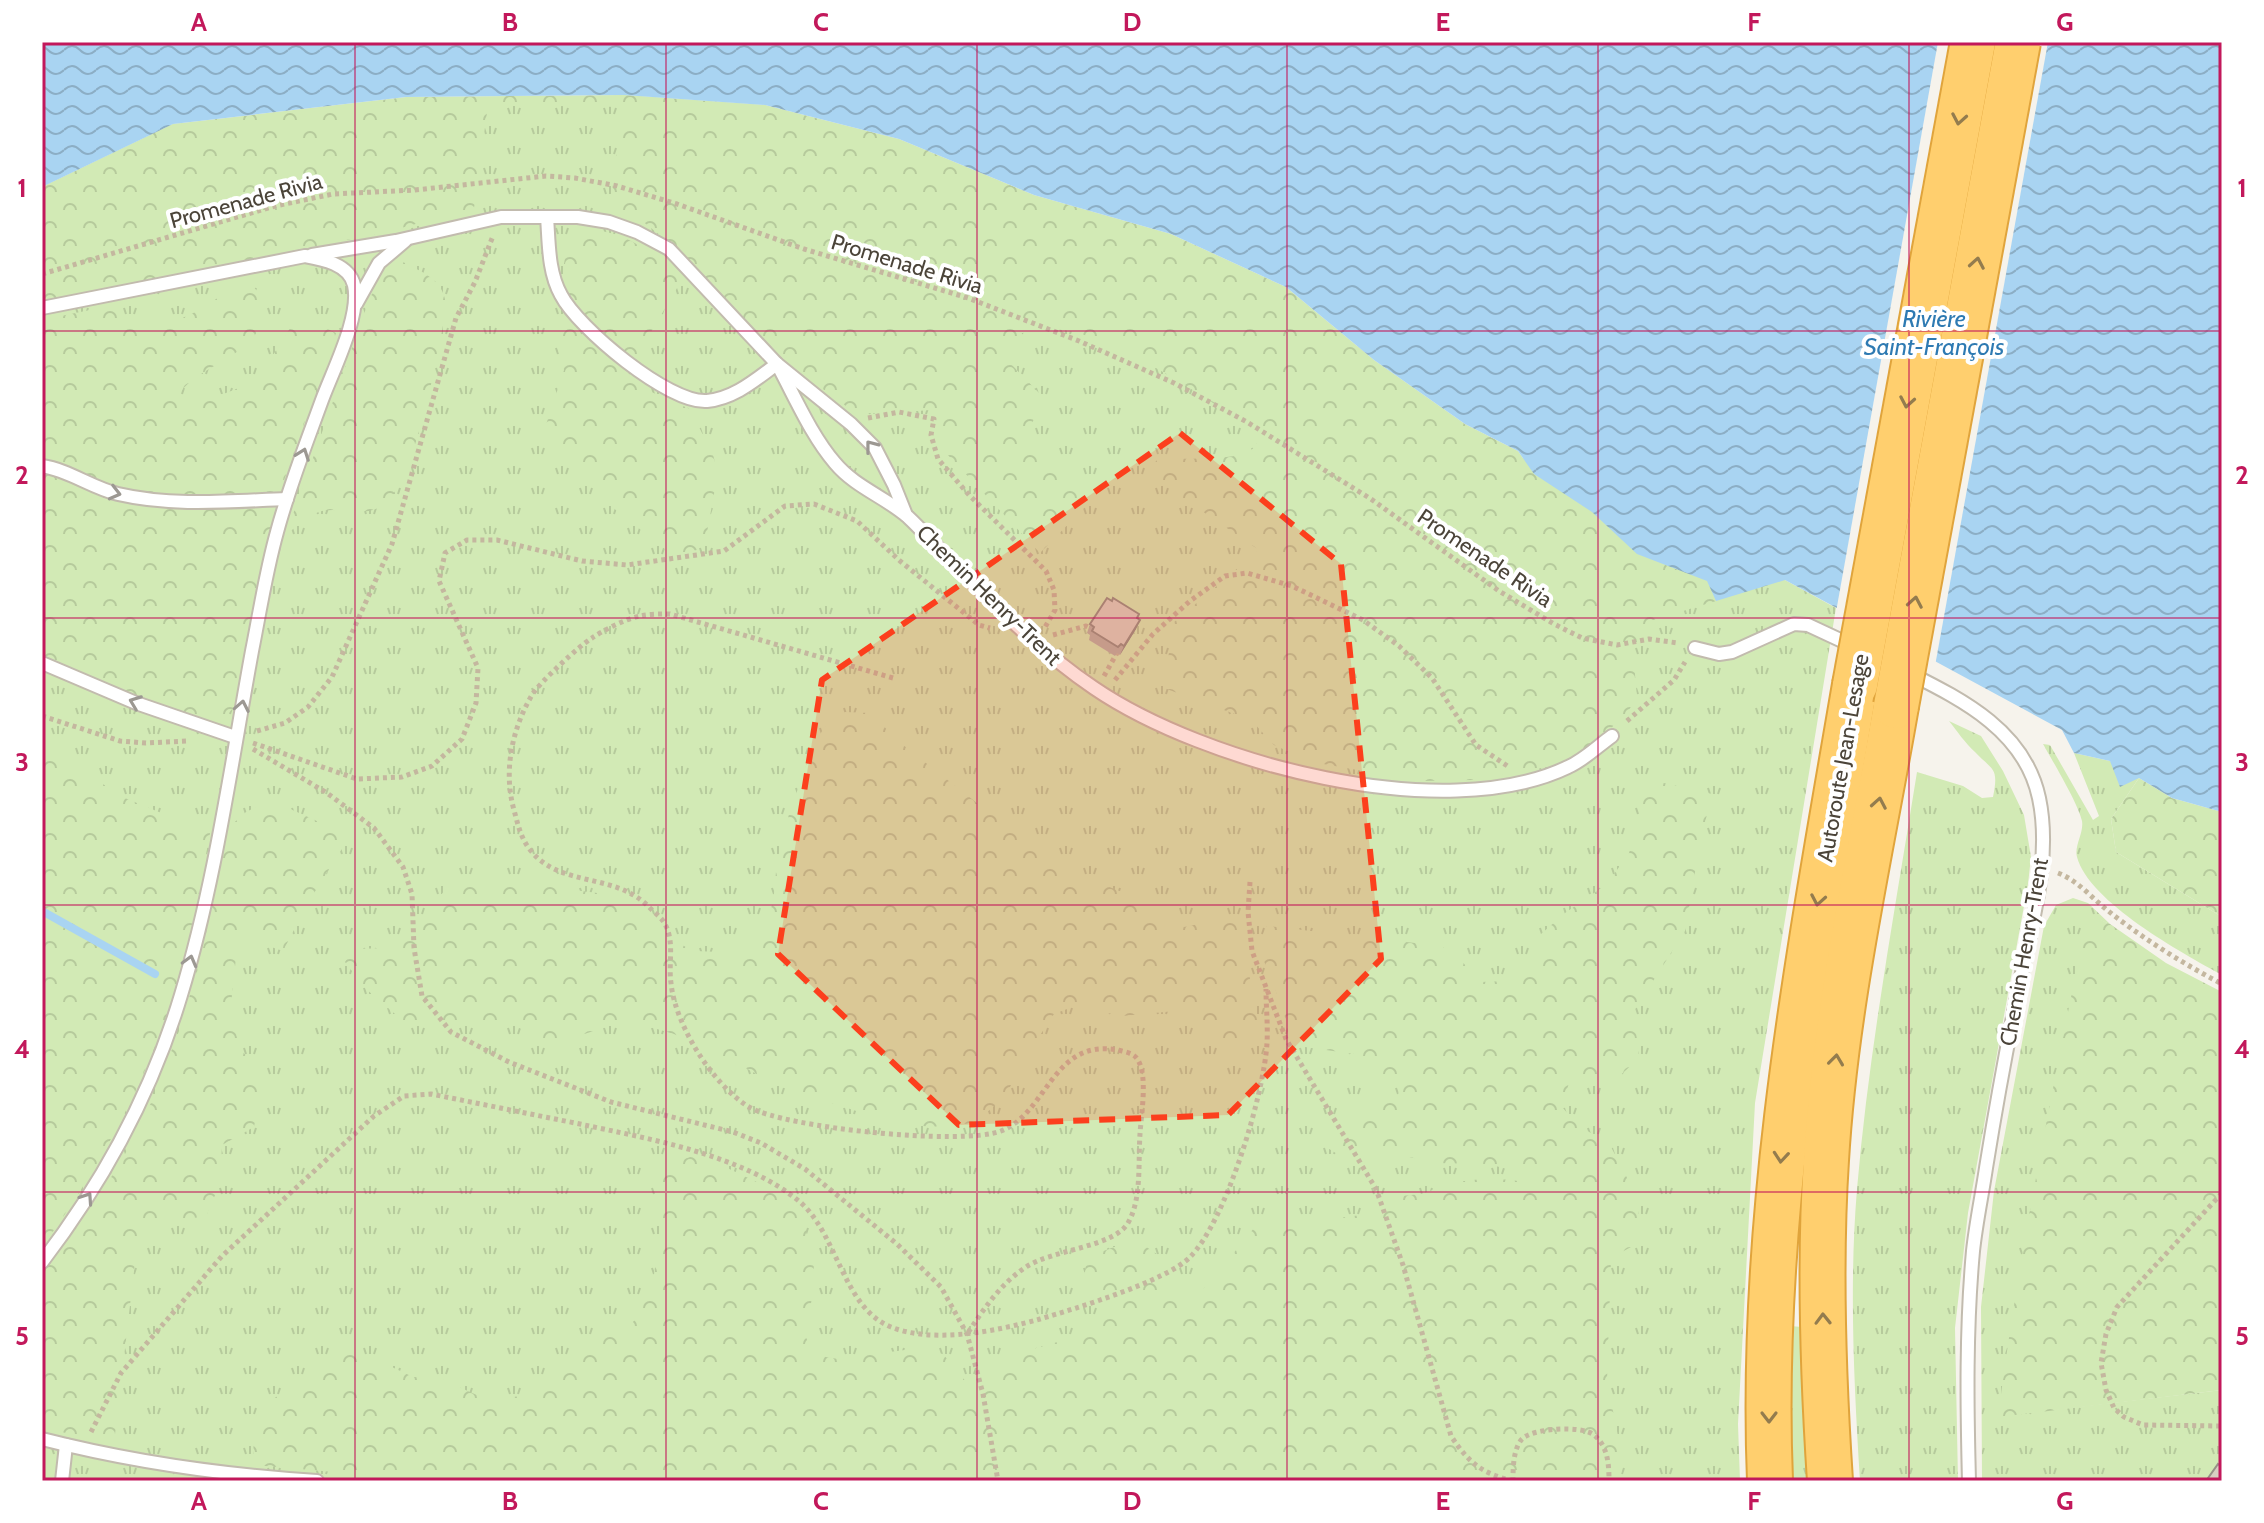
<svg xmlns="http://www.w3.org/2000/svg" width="2264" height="1523" viewBox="0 0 2264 1523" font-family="Cabin,sans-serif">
	<defs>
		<pattern id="grass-tufts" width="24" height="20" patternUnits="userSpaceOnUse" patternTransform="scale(2)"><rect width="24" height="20" fill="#d2eab5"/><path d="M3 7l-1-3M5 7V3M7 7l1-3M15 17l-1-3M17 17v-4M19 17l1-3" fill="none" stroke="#b6ca9c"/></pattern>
		<pattern id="forest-crowns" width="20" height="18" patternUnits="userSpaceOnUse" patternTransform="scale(2)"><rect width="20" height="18" fill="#d2eab5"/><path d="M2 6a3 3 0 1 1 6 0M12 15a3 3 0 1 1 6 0" fill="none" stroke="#b6ca9c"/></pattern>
		<pattern id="water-waves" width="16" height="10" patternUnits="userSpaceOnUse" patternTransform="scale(2)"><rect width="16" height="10" fill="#a9d4f2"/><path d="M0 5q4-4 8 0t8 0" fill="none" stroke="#8caec5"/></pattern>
	</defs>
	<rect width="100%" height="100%" fill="#f6f3ec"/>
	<!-- grass -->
	<g fill="url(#grass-tufts)">
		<path d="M 624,95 L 765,105 L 1785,580 L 1836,608 L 1755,1103 L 1738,1424 L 1740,1481 L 42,1481 L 42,187 L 173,124 Z"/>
		<path d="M 1949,721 L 1981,736 L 2003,771 L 2024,815 L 2031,857 L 2028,884 L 1968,1213 L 1955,1328 L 1958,1481 L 1860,1481 C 1854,1384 1849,1285 1857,1189 C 1869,1049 1895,910 1917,772 L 1963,786 L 1982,798 L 1993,797 C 1999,767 1993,771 1975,752 C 1965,743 1957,731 1949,721 Z"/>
		<path d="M 2043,744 L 2050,745 L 2093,820 L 2099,816 L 2074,753 L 2110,761 L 2139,778 L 2111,819 L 2116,852 L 2222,917 L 2222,975 C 2182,953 2089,902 2077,857 C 2074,846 2084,833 2082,821 C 2079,805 2052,760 2043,744 Z"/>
		<path d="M 2073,898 L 2088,903 L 2110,924 L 2094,918 L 1999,1416 L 2222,1390 L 2222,1481 L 1982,1481 L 1981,1307 L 1994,1191 L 2044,926 L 2056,905 Z"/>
		<path d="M 1790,1326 L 1802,1327 L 1810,1481 L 1791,1481 Z"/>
	</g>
	<!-- forest -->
	<g fill="url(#forest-crowns)">
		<path d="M 624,95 L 765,105 L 899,139 L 1034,195 L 1171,234 L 1286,287 L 1374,360 L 1465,424 L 1518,451 L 1534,474 L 1592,512 L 1637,554 L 1707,581 L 1716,601 L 1650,621 L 1633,651 L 1637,698 L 1626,714 L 1593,745 L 1553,766 L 1472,780 L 1420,781 L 1312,762 L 1274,745 L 1251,720 L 1164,688 L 1173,623 L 1259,550 L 1158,481 L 1151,467 L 1157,460 C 1179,457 1235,462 1251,450 C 1256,447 1259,440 1261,435 C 1212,402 1111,331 1053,329 C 1043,329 1032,332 1022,333 L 1011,364 L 1042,396 L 1027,438 L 1088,504 L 1040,553 L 946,453 L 938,438 L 937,416 L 930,410 L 882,414 L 854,412 L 804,375 L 741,315 L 681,252 L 641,220 L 610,207 L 623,107 L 488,105 L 474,208 L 390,231 L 42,302 L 42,187 L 173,124 L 406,97 Z"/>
		<path d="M 594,230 C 631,234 654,255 683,278 L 635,359 C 606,338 560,306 564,264 C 565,255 569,243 576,237 C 581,233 589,232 594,230 Z"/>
		<path d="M 399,260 C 423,273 446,279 446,309 C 439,348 415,486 382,506 C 362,518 343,507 322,511 C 310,514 296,528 286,534 L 370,297 L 390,268 Z"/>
		<path d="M 241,280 C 255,287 261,291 263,307 C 266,356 196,363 177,397 C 243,402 262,376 293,323 L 309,320 L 336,333 L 282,486 L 262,560 L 237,703 C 223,723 214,721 191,718 L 42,658 L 42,320 L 109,306 C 116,311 123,318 131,321 C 169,336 213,303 241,280 Z"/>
		<path d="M 569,326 L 649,391 L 690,409 L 713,455 L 718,472 L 706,538 L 697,550 L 678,553 L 665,549 L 612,507 L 574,468 L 550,448 L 542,437 L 564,370 L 556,343 Z"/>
		<path d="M 845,712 L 871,713 L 898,741 L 982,807 L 1055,851 L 1072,872 L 1132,896 L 1179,928 L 1234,917 L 1254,994 L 1259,1032 L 1250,1045 C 1215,1041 1202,1032 1175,1011 L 1122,1016 L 1075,1006 L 1054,1014 L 1029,1052 L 1004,1098 L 974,1123 L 930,1127 L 881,1119 L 776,1085 L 733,1061 L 674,1034 L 650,1027 L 612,1025 L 572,1038 L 546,1041 L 505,1021 L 402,1020 L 366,989 L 345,962 L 353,949 L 389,948 L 428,914 L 453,878 L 513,882 L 605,894 L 640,926 L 695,951 L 720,952 L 748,946 L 773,904 L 777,861 L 789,814 L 813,746 L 827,723 Z"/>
		<path d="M 42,741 L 120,796 L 210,833 C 199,892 188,954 168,1011 C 139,1096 95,1174 42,1247 Z"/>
		<path d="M 1642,778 L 1712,794 L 1700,843 L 1685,931 L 1634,1011 L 1639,1058 L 1612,1083 L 1571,1076 L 1562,1107 L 1578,1125 L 1610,1145 L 1638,1199 L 1640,1242 L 1611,1258 L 1607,1381 L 1623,1461 L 1620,1481 L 436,1481 L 253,1465 L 254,1428 L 259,1407 L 302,1382 L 324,1360 L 344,1350 L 375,1359 L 413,1377 L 439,1378 L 490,1401 L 519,1396 L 550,1379 L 598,1335 L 617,1337 L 636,1319 L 654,1275 L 662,1214 L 653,1180 L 663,1166 L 693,1156 L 721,1165 L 784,1195 L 801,1214 L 813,1256 L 815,1286 L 804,1333 L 814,1355 L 838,1359 L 912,1349 L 943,1354 L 967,1383 L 998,1378 L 1013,1354 C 1047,1345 1083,1338 1110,1315 L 1098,1293 L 1084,1274 L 1088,1257 L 1114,1247 L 1145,1246 L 1161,1257 L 1165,1285 L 1185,1296 L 1206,1287 L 1254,1228 L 1280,1218 L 1317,1221 L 1361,1215 L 1392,1197 L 1421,1194 L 1456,1182 L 1490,1178 L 1519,1181 L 1526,1174 L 1488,1164 L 1436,1163 L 1405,1156 L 1339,1155 L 1321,1144 L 1344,1119 L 1398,1096 L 1400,1085 L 1365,1081 L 1354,1054 L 1291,1045 L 1284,1013 L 1264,961 L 1261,939 L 1267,926 L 1441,946 L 1462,961 L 1478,982 L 1511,981 L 1536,970 L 1541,934 L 1565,913 L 1607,884 L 1629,853 L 1640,816 Z"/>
		<path d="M 2139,778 L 2172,798 L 2222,812 L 2222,917 L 2116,852 L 2111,819 Z"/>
		<path d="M 271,804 L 286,807 L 350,836 L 309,901 L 283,951 L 247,939 L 237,948 L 230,1014 L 241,1050 L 263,1074 L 254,1127 L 222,1145 L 220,1183 L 206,1217 L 175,1219 L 145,1229 L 137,1245 L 114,1443 L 42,1428 L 42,1273 L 91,1209 L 122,1160 L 153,1099 L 179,1031 L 200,962 L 228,828 L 246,812 L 258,806 Z"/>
		<path d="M 2094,917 L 2110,924 L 2166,963 L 2222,992 L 2222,1390 L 1998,1417 C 2018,1259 2050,1103 2081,947 Z"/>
	</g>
	<!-- water -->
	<path fill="url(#water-waves)" d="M 42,42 L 2222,42 L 2222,812 L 2172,798 L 2139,778 L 2120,787 L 2110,761 L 2074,753 L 2062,730 L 1785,580 L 1716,601 L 1707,581 L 1637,554 L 1592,512 L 1534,474 L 1518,451 L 1465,424 L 1374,360 L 1286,287 L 1171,234 L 1034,195 L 899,139 L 765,105 L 624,95 L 406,97 L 173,124 L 42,187 Z"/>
	<!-- pier -->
	<path fill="#f6f3ec" d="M 1938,42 L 2048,42 L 1935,666 L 1836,612 Z"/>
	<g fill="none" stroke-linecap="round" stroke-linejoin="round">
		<!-- stream -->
		<path stroke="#a9d4f2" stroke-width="8" d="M 42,911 L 155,974"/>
		<!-- lane casing -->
		<g stroke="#c2bbae" stroke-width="16">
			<g id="lane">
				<path d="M 547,217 C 549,243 548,272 561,295 C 578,328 669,404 707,401 C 735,398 755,380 777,364"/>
				<path d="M 312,255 L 396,241 L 501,217 L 578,217 L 609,222 L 637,232 L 669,249 L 777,364 L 851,424 L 875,448 L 894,485 L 906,515"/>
				<path d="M 356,304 L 379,263 L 405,241"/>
				<path d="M 42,308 L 305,256 C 322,259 349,264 354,285 C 361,316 333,370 322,400 C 306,444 289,487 277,532 C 266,571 260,611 252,651 C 231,765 215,883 181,995 C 152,1092 104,1181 42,1262"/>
				<path d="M 777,364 C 795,397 811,435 835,463 C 855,487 885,497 908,517 C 921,529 933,543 946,556 C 993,603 1039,651 1094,688 C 1204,763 1443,827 1568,767 C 1584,760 1598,746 1612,736"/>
				<path d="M 42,466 C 69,470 92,488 118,494 C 174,507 231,501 287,499"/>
				<path d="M 1695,648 L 1719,654 L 1732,652 L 1794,624 L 1808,625 L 1853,646"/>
				<path d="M 42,663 L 136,703 L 235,737"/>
				<path d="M 1909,673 C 1965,701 2025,732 2039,798 C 2052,859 2031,924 2020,983 C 2007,1045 1996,1106 1986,1168 C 1982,1195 1976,1223 1973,1251 C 1966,1328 1967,1404 1969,1481"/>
				<path d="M 42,1439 C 132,1462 224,1475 317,1481"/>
				<path d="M 62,1481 L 66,1445"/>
			</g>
		</g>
		<!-- highway casing -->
		<g stroke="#e0a43c" stroke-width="48">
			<g id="highway">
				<path d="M 1770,1481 C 1759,1212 1810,949 1855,685"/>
				<path d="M 1830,1481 C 1823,1375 1819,1267 1826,1160 C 1835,1008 1870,856 1896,706"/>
			</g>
		</g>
		<!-- path -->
		<g stroke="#c4b79f" stroke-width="5" stroke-dasharray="4 4" stroke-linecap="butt">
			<path d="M 42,274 L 275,206 L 333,194 L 415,190 L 546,176 L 575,178 L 617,186 L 677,204 L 804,249 L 968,298 L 1079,341 L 1174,383 L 1247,422 L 1371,499 L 1499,591 L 1554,624 L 1582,638 L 1617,645 L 1649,639 L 1678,643"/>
			<path d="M 868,418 L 899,412 L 934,419 L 931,435 L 938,459 L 969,495 L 1046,571 L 1054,590 L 1055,610 L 1044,629"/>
			<path d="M 1053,635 L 1086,626 L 1090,628"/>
			<path d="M 1104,676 L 1117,653"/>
			<path d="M 893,678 L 670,614 C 660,614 649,614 640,616 C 625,619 604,630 592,638 C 580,645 538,684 532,695 C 512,729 503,771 514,810 C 518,825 521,839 531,851 C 561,888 616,872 650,908 C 655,913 662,918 665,924 C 675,943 668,963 671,983 C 675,1025 713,1085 749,1107 C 785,1128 962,1146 1001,1131 C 1048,1113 1052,1038 1118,1050 C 1125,1052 1134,1053 1138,1060 C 1148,1077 1141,1115 1140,1134 C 1138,1162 1142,1199 1128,1223 C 1114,1247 1051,1250 1026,1267 C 1000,1284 984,1309 967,1334"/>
			<path d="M 1115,680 L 1153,634 L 1190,601 L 1225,576 L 1247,573 L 1292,586 L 1363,620 L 1399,646 L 1432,678 L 1476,745 L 1509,767"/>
			<path d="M 42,716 L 120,741 L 146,743 L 188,741"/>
			<path d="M 1627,721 L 1674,680 L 1685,662"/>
			<path d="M 257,731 L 285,723 L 308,707 L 332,677 L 392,544 L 456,318 L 475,282 L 493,236"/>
			<path d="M 253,743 L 357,779 L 402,777 L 432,766 L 462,739 L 476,703 L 478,668 L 439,581 L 445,553 L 467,540 L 497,540 L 582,561 L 627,565 L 724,551 L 785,506 L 814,504 L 857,521 L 900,561 L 979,625 L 990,628"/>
			<path d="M 253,749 L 327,793 L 374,828 L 403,867 L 412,894 L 414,948 L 422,996 L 451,1032 L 509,1062 L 611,1102 L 733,1132 L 761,1143 L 805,1169 L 897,1244 L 941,1287 L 967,1334 L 983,1394 L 998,1481"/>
			<path d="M 2058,873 C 2077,880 2091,897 2107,910 C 2142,938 2182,963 2222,984"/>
			<path d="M 1250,882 L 1248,912 L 1252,951 L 1286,1039 L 1376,1189 L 1403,1265 L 1451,1436 C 1469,1463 1481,1473 1513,1481"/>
			<path d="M 2222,1193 L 2117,1307 L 2106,1334 L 2101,1363 L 2106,1390 L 2114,1408 L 2124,1417 L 2143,1425 L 2222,1426"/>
			<path d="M 91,1432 L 121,1373 L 222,1256 L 374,1116 L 404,1096 L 431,1094 C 481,1104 530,1114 580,1124 C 649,1139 744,1155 800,1202 C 838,1235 843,1308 891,1327 C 933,1344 997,1331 1040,1319 C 1074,1309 1167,1281 1190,1257 C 1226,1221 1264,1095 1267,1043 C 1268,1025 1266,1007 1266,989"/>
			<path d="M 1513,1481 C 1513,1469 1513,1449 1522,1439 C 1533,1428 1582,1425 1594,1435 C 1608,1446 1609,1465 1609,1481"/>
		</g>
		<!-- lane -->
		<use href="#lane" stroke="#fff" stroke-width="12"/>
		<!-- highway -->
		<use href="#highway" stroke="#ffcf6e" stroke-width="44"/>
		<!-- highway-bridge casing -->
		<g stroke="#e0a43c" stroke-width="48" stroke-linecap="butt">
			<g id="highway-bridge">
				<path d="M 1855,685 L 1973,42"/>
				<path d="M 1896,706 L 2018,42"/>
			</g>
		</g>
		<!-- highway-bridge -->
		<use href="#highway-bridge" stroke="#ffcf6e" stroke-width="44"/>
	</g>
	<!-- wall -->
	<path fill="#bab2a6" d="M 1138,618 L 1136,629 L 1120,655 L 1117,653 L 1115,656 L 1089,640 L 1090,635 L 1087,633 L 1090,624 Z"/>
	<!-- shaded-wall -->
	<path fill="#979187" d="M 1140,620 L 1136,629 L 1120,655 L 1124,646 Z"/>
	<!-- building -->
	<g fill="#d8cfc1" stroke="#979187" stroke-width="2">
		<path d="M 1107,598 L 1112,601 L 1113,598 L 1139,614 L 1137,618 L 1140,620 L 1124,646 L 1121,644 L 1118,647 L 1092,631 L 1094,627 L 1090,624 Z"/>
		<path d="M 2218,1464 L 2222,1467 L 2222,1481 L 2206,1481 Z"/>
	</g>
	<!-- one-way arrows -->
	<defs><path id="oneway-chevron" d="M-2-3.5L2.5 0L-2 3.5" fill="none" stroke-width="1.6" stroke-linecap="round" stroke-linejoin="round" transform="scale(2)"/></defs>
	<g stroke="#937c4e">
		<use href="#oneway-chevron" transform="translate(1959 119) rotate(100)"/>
		<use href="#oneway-chevron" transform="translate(1977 263) rotate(-80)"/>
		<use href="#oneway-chevron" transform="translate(1907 402) rotate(100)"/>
		<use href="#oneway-chevron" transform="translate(1915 602) rotate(-80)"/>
		<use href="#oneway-chevron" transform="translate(1879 803) rotate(-80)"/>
		<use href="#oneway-chevron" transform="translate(1818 900) rotate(100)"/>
		<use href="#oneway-chevron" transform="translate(1836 1060) rotate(-83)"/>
		<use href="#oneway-chevron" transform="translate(1781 1157) rotate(95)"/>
		<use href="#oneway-chevron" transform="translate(1823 1319) rotate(-91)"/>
		<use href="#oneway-chevron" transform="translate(1769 1417) rotate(90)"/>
	</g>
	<g stroke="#9c9892">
		<use href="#oneway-chevron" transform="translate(871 446) rotate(-128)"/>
		<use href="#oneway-chevron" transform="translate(303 454) rotate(-70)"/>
		<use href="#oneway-chevron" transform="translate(115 493) rotate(14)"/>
		<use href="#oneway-chevron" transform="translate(135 702) rotate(-159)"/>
		<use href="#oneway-chevron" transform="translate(242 706) rotate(-79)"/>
		<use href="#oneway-chevron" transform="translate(190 961) rotate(-75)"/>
		<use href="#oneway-chevron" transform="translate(87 1198) rotate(-56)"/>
	</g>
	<!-- marked area -->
	<path fill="#fc3f1d" fill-opacity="0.2" stroke="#fc3f1d" stroke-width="6" stroke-dasharray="16 10" stroke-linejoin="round" d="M 1180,433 L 1341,564 L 1381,959 L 1228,1115 L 959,1125 L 778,954 L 822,680 Z"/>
	<!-- grid -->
	<path fill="none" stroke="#c2185b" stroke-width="2" stroke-opacity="0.55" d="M 355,42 L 355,1481M 666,42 L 666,1481M 977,42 L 977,1481M 1287,42 L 1287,1481M 1598,42 L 1598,1481M 1909,42 L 1909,1481M 42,331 L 2222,331M 42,618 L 2222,618M 42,905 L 2222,905M 42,1192 L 2222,1192"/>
	<g text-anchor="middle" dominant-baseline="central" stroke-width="8" stroke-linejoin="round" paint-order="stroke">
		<!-- street labels -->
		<g font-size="22" fill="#4b4439" stroke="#fff">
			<text transform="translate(246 201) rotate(-15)">Promenade Rivia</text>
			<text transform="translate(907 264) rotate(17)">Promenade Rivia</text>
			<text transform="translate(1485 558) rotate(34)">Promenade Rivia</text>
			<text transform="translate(989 595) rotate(44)">Chemin Henry-Trent</text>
			<text transform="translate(1843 758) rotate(-80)">Autoroute Jean-Lesage</text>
			<text transform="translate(2024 952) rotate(-80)">Chemin Henry-Trent</text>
		</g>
		<!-- water labels -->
		<g font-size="24" font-style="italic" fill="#2e7ab2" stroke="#fff">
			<text x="1934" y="318">Rivière<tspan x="1934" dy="28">Saint-François</tspan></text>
		</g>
	</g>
	<!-- border -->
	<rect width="2264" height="1523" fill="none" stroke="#ffffff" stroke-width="88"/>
	<rect x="44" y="44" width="2176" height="1435" fill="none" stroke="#c2185b" stroke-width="3"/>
	<g font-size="26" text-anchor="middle" font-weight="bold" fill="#c2185b">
		<text x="199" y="31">A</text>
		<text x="510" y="31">B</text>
		<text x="821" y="31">C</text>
		<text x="1132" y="31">D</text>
		<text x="1443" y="31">E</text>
		<text x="1754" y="31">F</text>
		<text x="2065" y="31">G</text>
		<text x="22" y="197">1</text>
		<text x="2242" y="197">1</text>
		<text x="22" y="484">2</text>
		<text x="2242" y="484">2</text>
		<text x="22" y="771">3</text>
		<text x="2242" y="771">3</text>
		<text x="22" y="1058">4</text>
		<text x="2242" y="1058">4</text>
		<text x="22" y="1345">5</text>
		<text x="2242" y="1345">5</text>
		<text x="199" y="1510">A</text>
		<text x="510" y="1510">B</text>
		<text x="821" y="1510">C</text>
		<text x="1132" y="1510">D</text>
		<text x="1443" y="1510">E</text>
		<text x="1754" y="1510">F</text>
		<text x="2065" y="1510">G</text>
	</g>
</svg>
